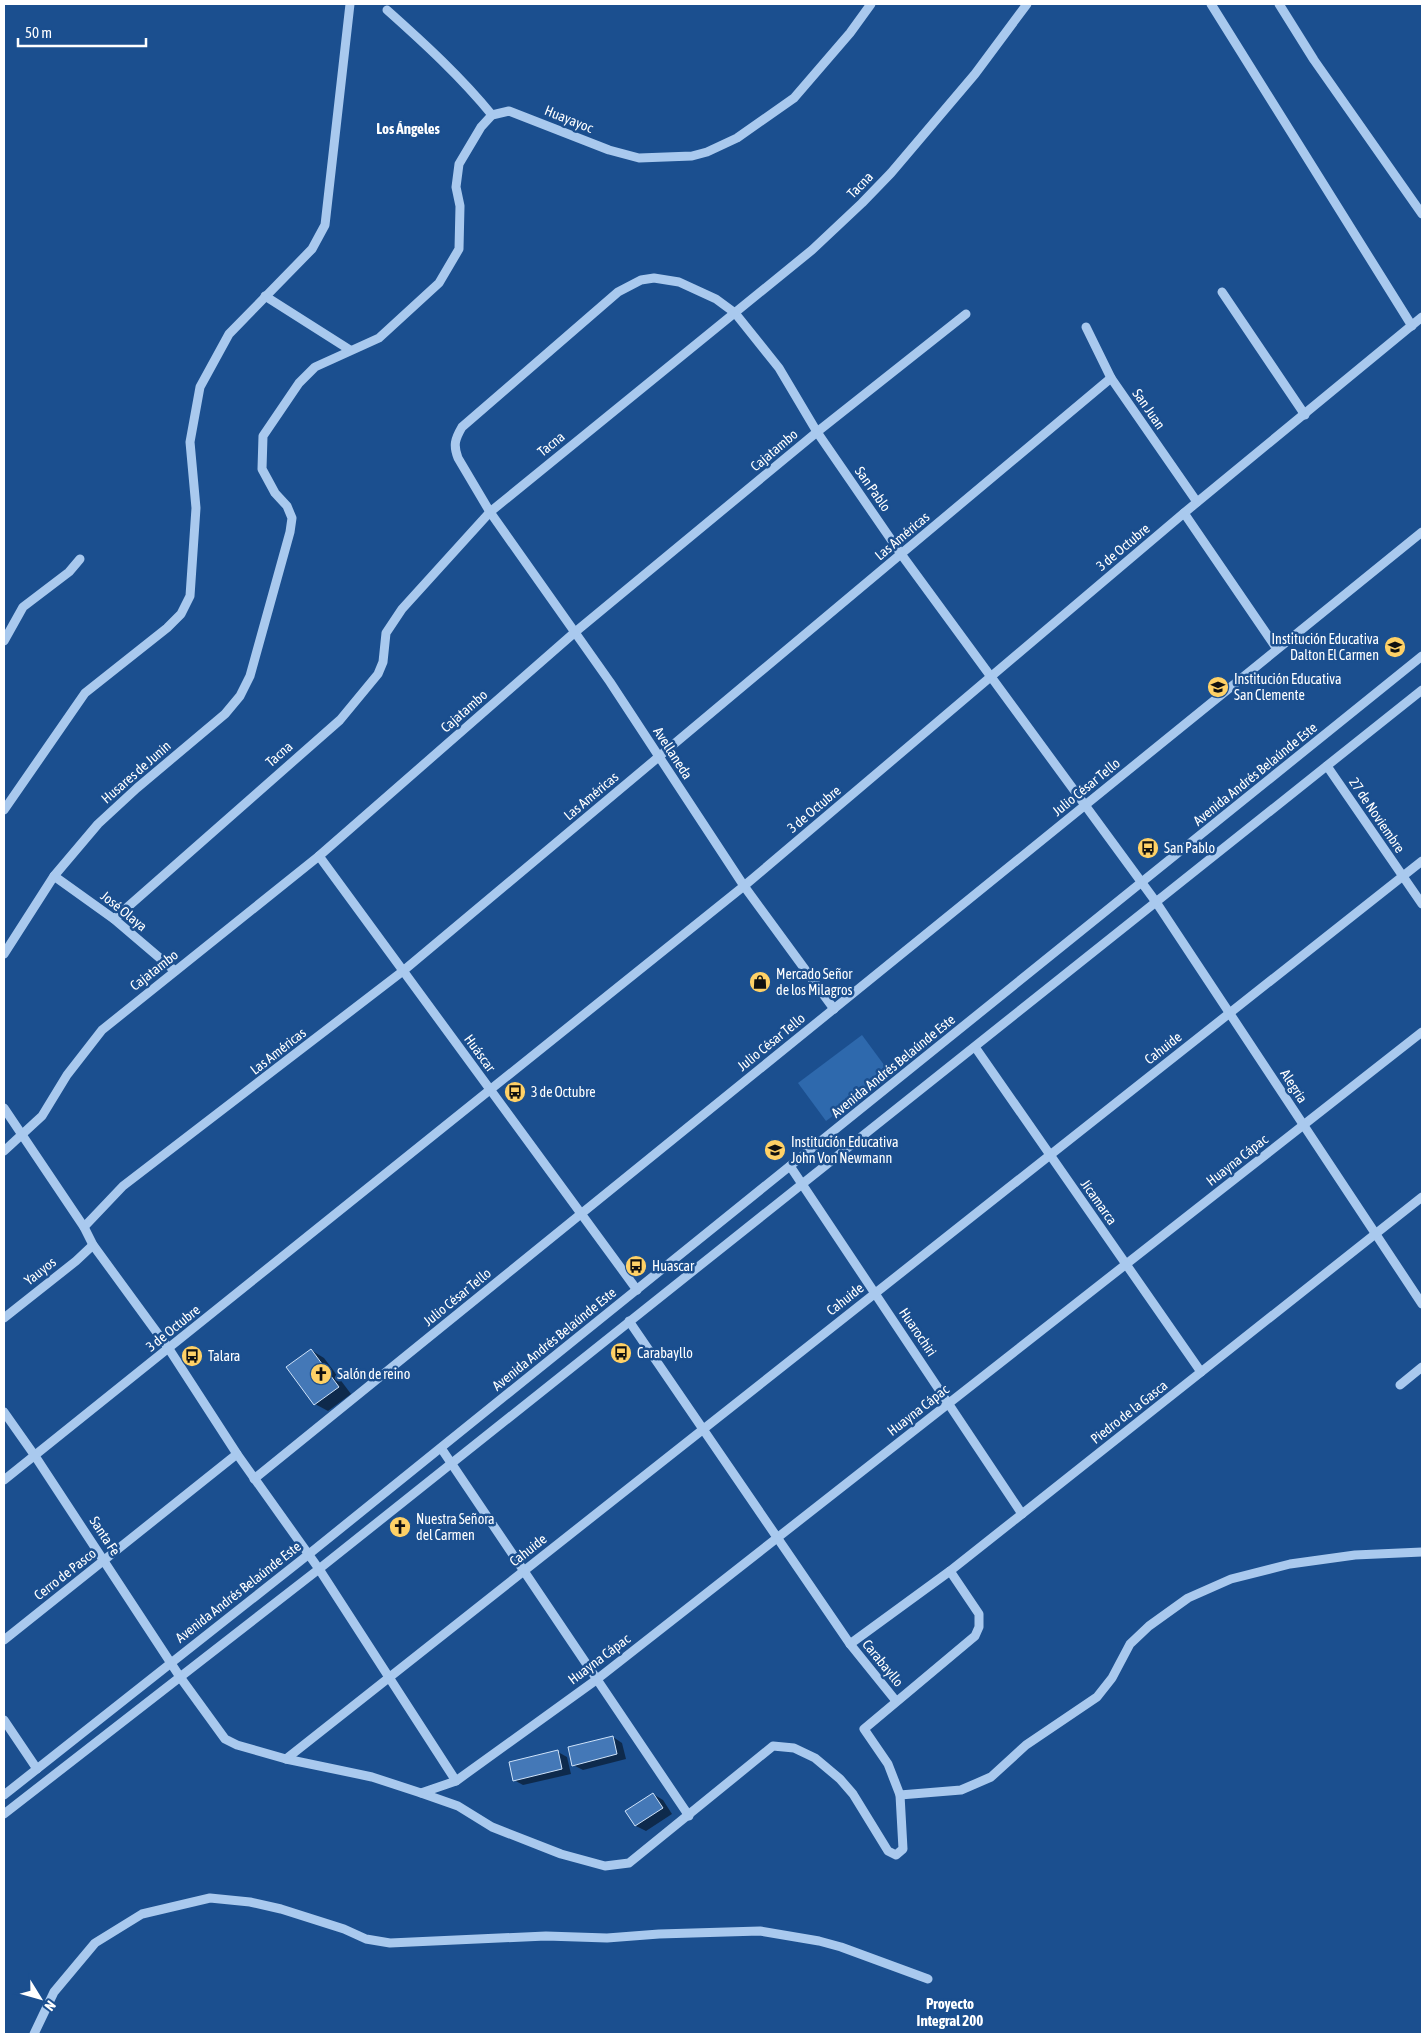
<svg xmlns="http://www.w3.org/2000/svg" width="1426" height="2038" viewBox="0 0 1426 2038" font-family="'Asap Condensed',sans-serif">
	<rect width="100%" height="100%" fill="#1b4f8f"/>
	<!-- green -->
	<path fill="#2e69ad" d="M 862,1035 L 890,1073 L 826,1121 L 798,1083 Z"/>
	<!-- shadow -->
	<g fill="#0007">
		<path d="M 311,1350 L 324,1358 L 351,1394 L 328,1411 L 315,1404 Z"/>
		<path d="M 613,1737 L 622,1743 L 626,1759 L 583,1770 L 573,1765 Z"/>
		<path d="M 558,1752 L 567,1757 L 571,1774 L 523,1785 L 514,1780 Z"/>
		<path d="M 653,1794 L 663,1800 L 672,1814 L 646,1831 L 636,1826 L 627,1811 Z"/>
	</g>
	<!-- building -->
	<g fill="#4478b7" stroke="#cfe3fa">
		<path d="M 311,1349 L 339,1387 L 314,1405 L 286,1367 Z"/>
		<path d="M 613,1736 L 617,1754 L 572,1766 L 568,1747 Z"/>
		<path d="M 558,1750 L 562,1769 L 513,1781 L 509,1762 Z"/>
		<path d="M 653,1793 L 663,1808 L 635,1826 L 625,1811 Z"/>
	</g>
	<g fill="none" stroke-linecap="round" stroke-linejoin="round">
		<!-- minor -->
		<g stroke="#a9c9ee" stroke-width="9">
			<path d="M 1211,4 L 1412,326"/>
			<path d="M 1279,4 L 1314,60 L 1422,214"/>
			<path d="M 387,10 C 424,43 461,77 492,115"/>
			<path d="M 1222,292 L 1305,415"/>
			<path d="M 265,296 L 350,350"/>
			<path d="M 1086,327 L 1111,378 L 1197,502"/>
			<path d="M 1184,513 L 1277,649"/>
			<path d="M 4,641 L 23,607 L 69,572 L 80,559"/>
			<path d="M 1327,766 L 1422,904"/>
			<path d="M 4,810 L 85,693 L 167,628 L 181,614 L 190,596 L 196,508 L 190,442 L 200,387 L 229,334 L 312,249 L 325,225 L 350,4"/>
			<path d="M 319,856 L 637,1290"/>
			<path d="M 54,876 L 114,919 L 175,971"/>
			<path d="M 114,919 L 340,720 L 378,674 L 383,662 L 386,633 L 402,609 L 490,512 L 812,250 L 862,203 L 891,173 L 975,74 L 1027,4"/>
			<path d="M 4,954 L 54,876 L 98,824 L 137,788 L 225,714 L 240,696 L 250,676 L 290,532 L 292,518 L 287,506 L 275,493 L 262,469 L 263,436 L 299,383 L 315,367 L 379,338 L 439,283 L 459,249 L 460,206 L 456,187 L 459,164 L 481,127 L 492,115 L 509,111 L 609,150 L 639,158 L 692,156 L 707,152 L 737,138 L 794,98 L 850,33 L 871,4"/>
			<path d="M 834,1009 L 744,886 L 610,682 L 490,512 L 458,458 C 453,445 455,439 462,427 L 618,292 L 641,280 L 654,278 L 679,282 L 716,299 L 735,313 L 779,368 L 817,432 L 901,554 L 1156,902 L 1422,1304"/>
			<path d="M 975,1047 L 1201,1372"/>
			<path d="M 4,1108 L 84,1227 L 93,1245 L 169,1349 L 237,1454 L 319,1569 L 456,1781"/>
			<path d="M 4,1151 L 42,1116 L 67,1075 L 102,1030 L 319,856 L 574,633 L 817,432 L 966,314"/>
			<path d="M 790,1166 L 1022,1514"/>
			<path d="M 84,1227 L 123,1186 L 403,971 L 1111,378"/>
			<path d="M 4,1318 L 76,1261 L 93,1245"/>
			<path d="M 629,1321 L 850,1644 L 896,1701"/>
			<path d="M 1400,1385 L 1422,1367"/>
			<path d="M 4,1412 L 35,1456 L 180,1677 L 225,1739 L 237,1745 L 286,1759 L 372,1777 L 421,1793 L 458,1806 L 492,1827 L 561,1854 L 605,1866 L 629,1863 L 773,1746 L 794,1748 L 815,1758 L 840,1779 L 853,1794 L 888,1851 L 896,1855 L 903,1849 L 900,1795 L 888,1764 L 864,1729 L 975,1636 L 979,1627 L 979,1614 L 950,1571"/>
			<path d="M 441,1448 L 689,1816"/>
			<path d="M 254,1479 L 1422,532"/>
			<path d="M 4,1480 L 744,886 L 1184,513 L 1422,317"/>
			<path d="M 4,1640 L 237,1454"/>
			<path d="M 850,1644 L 950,1571 L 1422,1197"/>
			<path d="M 4,1720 L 37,1769"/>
			<path d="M 286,1759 L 1422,861"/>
			<path d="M 421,1793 L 456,1781 L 596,1680 L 1422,1032"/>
			<path d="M 4,1795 L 309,1554 L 1422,656"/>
			<path d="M 900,1795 L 961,1790 L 991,1777 L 1026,1745 L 1097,1697 L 1112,1678 L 1130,1644 L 1149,1626 L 1188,1598 L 1231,1579 L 1290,1564 L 1355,1555 L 1422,1552"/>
			<path d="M 4,1814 L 319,1569 L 1422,690"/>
			<path d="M 34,2034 L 54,1992 L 95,1943 L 142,1914 L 210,1898 L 250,1902 L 281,1909 L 344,1929 L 366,1939 L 390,1943 L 546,1936 L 607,1938 L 659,1934 L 760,1931 L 819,1941 L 841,1947 L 928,1979"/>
		</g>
	</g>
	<!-- icons -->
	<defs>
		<g id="school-disc" transform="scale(1.125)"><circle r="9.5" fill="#ffd166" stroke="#1b4f8f"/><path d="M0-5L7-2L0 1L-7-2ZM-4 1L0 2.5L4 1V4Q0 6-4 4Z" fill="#111"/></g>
		<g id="bus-disc" transform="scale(1.125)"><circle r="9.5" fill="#ffd166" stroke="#1b4f8f"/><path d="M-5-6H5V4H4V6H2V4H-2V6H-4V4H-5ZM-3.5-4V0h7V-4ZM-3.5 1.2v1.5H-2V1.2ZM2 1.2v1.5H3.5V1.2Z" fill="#111"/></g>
		<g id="shop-disc" transform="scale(1.125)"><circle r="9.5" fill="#ffd166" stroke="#1b4f8f"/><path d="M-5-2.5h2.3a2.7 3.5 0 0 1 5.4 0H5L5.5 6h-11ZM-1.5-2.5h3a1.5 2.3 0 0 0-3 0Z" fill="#111"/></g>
		<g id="church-disc" transform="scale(1.125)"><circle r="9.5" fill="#ffd166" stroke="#1b4f8f"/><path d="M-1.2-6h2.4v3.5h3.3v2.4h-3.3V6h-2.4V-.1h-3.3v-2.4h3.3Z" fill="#111"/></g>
	</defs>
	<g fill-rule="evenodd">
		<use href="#school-disc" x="1395" y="647"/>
		<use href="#school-disc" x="1218" y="687"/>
		<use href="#bus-disc" x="1148" y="848"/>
		<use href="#shop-disc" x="760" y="982"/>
		<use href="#bus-disc" x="515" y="1092"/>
		<use href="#school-disc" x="775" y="1150"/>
		<use href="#bus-disc" x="636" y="1266"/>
		<use href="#bus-disc" x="621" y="1353"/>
		<use href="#bus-disc" x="192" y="1356"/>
		<use href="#church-disc" x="321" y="1374"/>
		<use href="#church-disc" x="400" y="1527"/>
	</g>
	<g text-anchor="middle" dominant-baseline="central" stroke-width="5" stroke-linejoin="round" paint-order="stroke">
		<!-- street labels -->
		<g font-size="14" fill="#fff" stroke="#1b4f8f">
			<text transform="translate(569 119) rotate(22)">Huayayoc</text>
			<text transform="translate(860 185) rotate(-46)">Tacna</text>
			<text transform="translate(1149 409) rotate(55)">San Juan</text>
			<text transform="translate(551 444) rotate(-39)">Tacna</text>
			<text transform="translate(774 450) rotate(-40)">Cajatambo</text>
			<text transform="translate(873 489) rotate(55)">San Pablo</text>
			<text transform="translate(902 536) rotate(-40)">Las Américas</text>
			<text transform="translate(1123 547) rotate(-40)">3 de Octubre</text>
			<text transform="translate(464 711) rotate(-41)">Cajatambo</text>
			<text transform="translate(673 753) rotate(57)">Avellaneda</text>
			<text transform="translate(279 754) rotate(-41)">Tacna</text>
			<text transform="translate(136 772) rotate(-41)">Husares de Junin</text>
			<text transform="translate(1255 774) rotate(-39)">Avenida Andrés Belaúnde Este</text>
			<text transform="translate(1086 787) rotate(-39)">Julio César Tello</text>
			<text transform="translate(591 796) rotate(-40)">Las Américas</text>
			<text transform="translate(814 809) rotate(-40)">3 de Octubre</text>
			<text transform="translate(1377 815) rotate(56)">27 de Noviembre</text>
			<text transform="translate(124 911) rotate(39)">José Olaya</text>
			<text transform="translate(154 970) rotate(-38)">Cajatambo</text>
			<text transform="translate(771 1042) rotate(-39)">Julio César Tello</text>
			<text transform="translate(1163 1048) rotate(-38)">Cahuide</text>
			<text transform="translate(278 1051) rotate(-38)">Las Américas</text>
			<text transform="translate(480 1053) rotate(54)">Huáscar</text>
			<text transform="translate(893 1066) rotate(-39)">Avenida Andrés Belaúnde Este</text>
			<text transform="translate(1294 1086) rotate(57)">Alegria</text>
			<text transform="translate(1237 1160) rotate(-38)">Huayna Cápac</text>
			<text transform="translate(1099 1202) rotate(55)">Jicamarca</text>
			<text transform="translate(40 1271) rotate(-38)">Yauyos</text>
			<text transform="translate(457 1297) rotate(-39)">Julio César Tello</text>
			<text transform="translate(845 1299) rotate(-38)">Cahuide</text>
			<text transform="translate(173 1328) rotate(-39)">3 de Octubre</text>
			<text transform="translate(918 1332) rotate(56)">Huarochiri</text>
			<text transform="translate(554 1339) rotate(-39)">Avenida Andrés Belaúnde Este</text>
			<text transform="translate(918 1410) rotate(-38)">Huayna Cápac</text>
			<text transform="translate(1129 1412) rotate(-38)">Piedro de la Gasca</text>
			<text transform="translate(105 1536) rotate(57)">Santa Fe</text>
			<text transform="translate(528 1550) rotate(-38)">Cahuide</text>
			<text transform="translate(65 1574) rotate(-38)">Cerro de Pasco</text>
			<text transform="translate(238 1592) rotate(-38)">Avenida Andrés Belaúnde Este</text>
			<text transform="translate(599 1659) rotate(-37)">Huayna Cápac</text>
			<text transform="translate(883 1663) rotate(51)">Carabayllo</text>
		</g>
		<!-- poi labels -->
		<g font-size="14" fill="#fff" stroke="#1b4f8f" text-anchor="start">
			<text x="1379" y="639" text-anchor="end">Institución Educativa<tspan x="1379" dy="16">Dalton El Carmen</tspan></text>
			<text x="1234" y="679">Institución Educativa<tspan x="1234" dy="16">San Clemente</tspan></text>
			<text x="1164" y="848">San Pablo</text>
			<text x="776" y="974">Mercado Señor<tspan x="776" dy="16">de los Milagros</tspan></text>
			<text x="531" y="1092">3 de Octubre</text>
			<text x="791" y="1142">Institución Educativa<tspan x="791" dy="16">John Von Newmann</tspan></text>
			<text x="652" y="1266">Huascar</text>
			<text x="637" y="1353">Carabayllo</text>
			<text x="208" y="1356">Talara</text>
			<text x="337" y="1374">Salón de reino</text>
			<text x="416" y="1519">Nuestra Señora<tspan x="416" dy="16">del Carmen</tspan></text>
		</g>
		<!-- neighbourhood labels -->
		<g font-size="15" font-weight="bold" fill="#fff" stroke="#1b4f8f">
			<text x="408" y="128">Los Ángeles</text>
			<text x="950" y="2003">Proyecto<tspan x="950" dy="17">Integral 200</tspan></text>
		</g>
	</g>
	<!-- border -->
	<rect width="1426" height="2038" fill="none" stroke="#ffffff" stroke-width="10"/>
	<!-- north arrow -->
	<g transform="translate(40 1998) rotate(127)" stroke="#1b4f8f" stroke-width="4" paint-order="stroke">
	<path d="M0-4L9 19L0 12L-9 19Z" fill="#ffffff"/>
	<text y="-8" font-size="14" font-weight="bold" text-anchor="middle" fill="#ffffff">N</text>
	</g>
	<!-- scale -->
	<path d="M18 38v8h128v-8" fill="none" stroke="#ffffff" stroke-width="2.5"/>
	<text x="25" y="38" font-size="15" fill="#ffffff" stroke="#1b4f8f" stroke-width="4" paint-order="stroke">50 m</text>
</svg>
